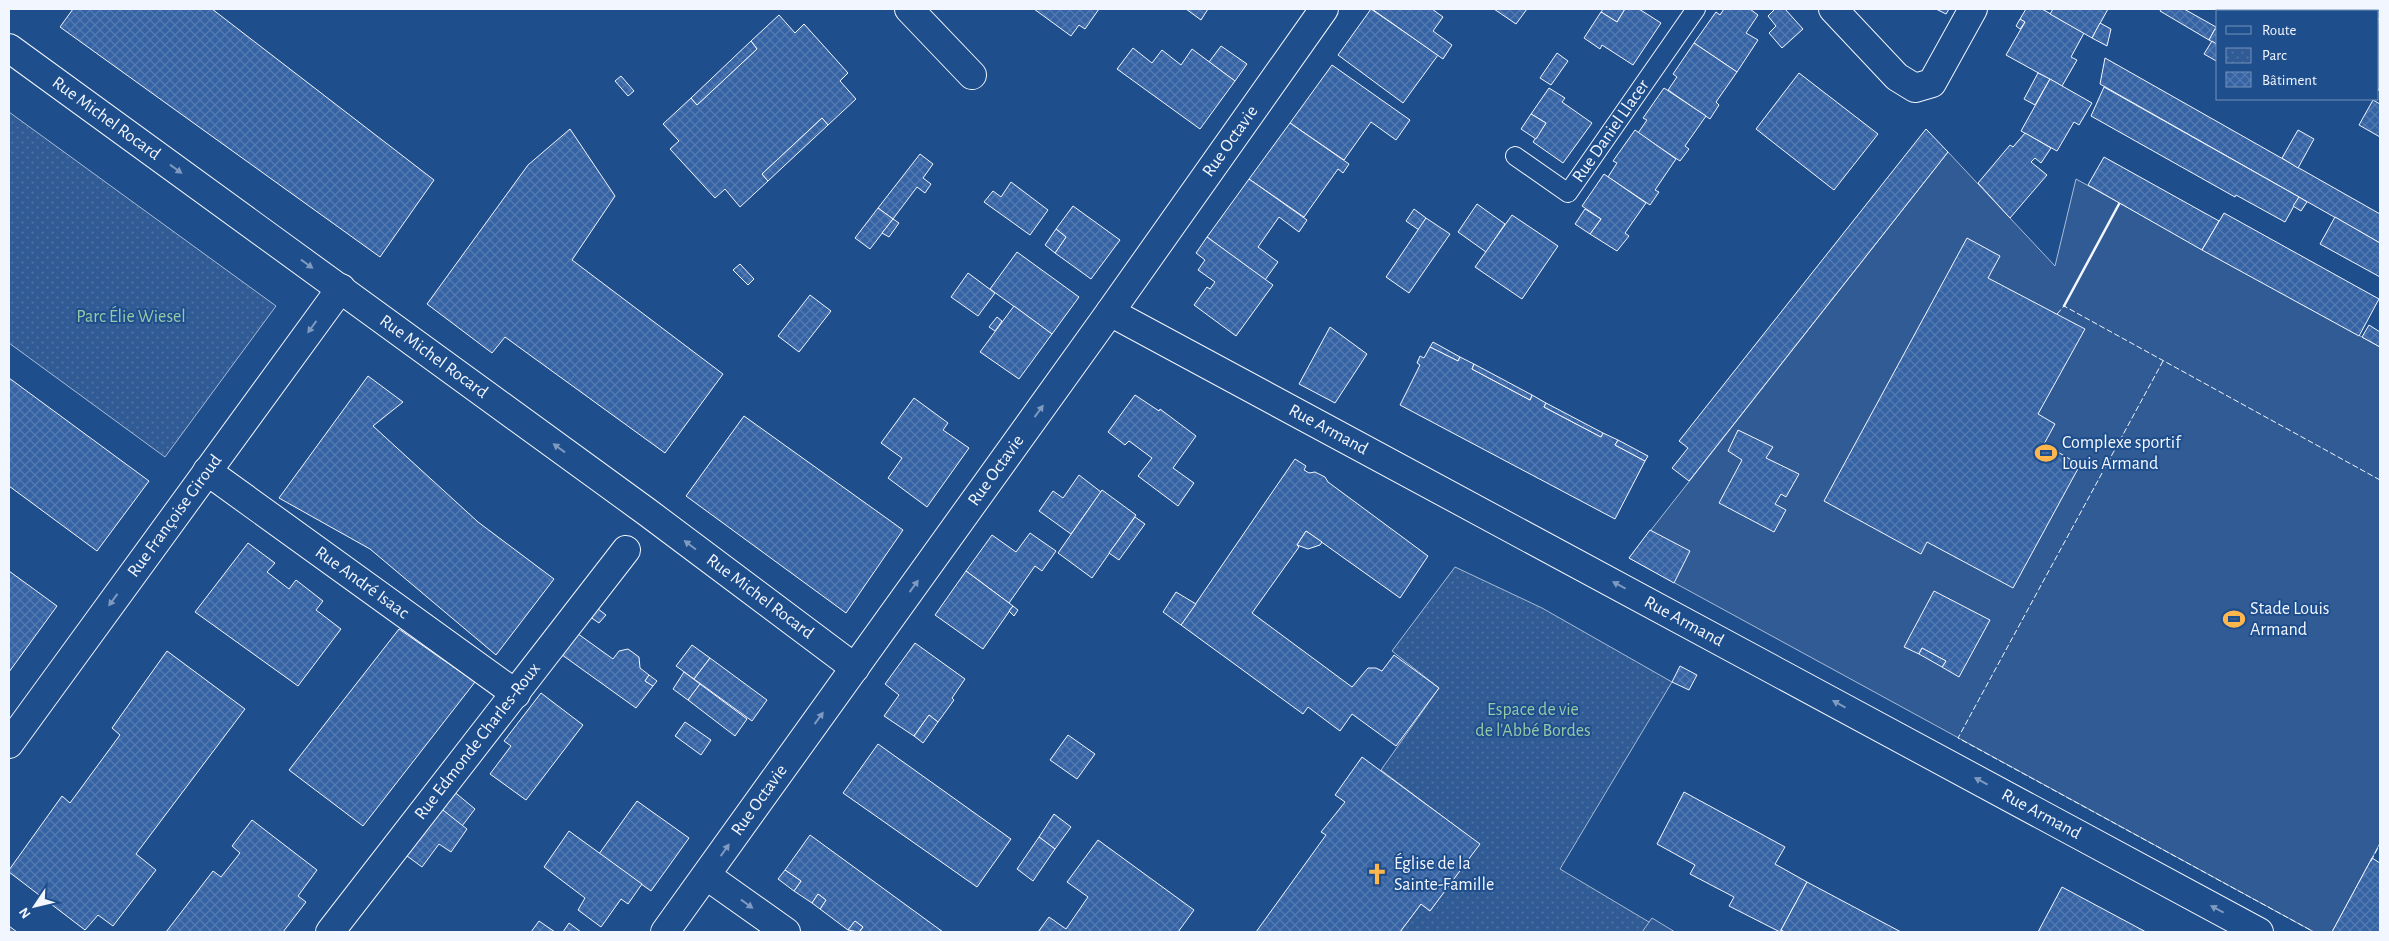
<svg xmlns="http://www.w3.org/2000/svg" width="2389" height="941" viewBox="0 0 2389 941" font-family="'Alegreya Sans',sans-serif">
	<defs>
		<pattern id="park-dots" width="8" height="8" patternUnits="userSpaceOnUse" patternTransform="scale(1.25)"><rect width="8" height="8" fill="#305b95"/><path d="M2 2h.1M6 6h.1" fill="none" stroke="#4e73a5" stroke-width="1.8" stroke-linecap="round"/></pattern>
		<pattern id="building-cross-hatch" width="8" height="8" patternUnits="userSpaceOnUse" patternTransform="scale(1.25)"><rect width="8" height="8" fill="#3563a3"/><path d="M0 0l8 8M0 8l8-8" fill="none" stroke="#537ab1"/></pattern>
	</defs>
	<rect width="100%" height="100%" fill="#1f4e8c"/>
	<!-- park -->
	<g fill="url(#park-dots)" stroke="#a8bbd7">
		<path d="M 9,112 L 276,306 L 165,457 L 9,343 Z"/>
		<path d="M 1455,567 L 1542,608 L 1672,682 L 1560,869 L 1654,925 L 1649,932 L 1400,932 L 1421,904 L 1430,911 L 1479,844 L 1381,770 L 1439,688 L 1392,651 Z"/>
	</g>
	<!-- pitch -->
	<g fill="#305b95" stroke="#a8bbd7">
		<path d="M 1948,152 L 2055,266 L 2076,179 L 2380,347 L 2380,843 L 2332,932 L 2314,932 L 1629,558 Z"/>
		<path d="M 1652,918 L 1675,932 L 1642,932 Z"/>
	</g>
	<!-- building -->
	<g fill="url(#building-cross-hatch)" stroke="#f2f6ff">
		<path d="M 73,9 L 212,9 L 434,180 L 380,257 L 60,27 Z"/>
		<path d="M 1034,9 L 1099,9 L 1085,29 L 1079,25 L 1071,36 Z"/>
		<path d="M 1186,9 L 1208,9 L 1201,20 Z"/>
		<path d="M 1371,9 L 1438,55 L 1403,103 L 1338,55 Z"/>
		<path d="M 1372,9 L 1432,9 L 1443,17 L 1433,31 L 1452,45 L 1443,59 Z"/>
		<path d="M 1494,9 L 1527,9 L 1516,24 Z"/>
		<path d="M 1603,9 L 1625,9 L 1617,22 L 1601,12 Z"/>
		<path d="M 1625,9 L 1639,9 L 1661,23 L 1633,65 L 1602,45 L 1600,49 L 1584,38 L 1601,12 L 1617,22 Z"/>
		<path d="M 1724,9 L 1750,9 L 1758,15 L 1746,33 L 1758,40 L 1737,72 L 1694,43 L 1716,12 L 1720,15 Z"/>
		<path d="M 1775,9 L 1785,9 L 1803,29 L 1782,48 L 1769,33 L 1776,26 L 1768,16 Z"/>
		<path d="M 1936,9 L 1949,9 L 1946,14 Z"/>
		<path d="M 2026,9 L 2042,9 L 2084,33 L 2071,57 L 2077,60 L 2062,86 L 2006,55 L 2025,22 L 2020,19 Z"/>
		<path d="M 2053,9 L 2108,9 L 2092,38 L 2050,14 Z"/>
		<path d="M 2161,9 L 2184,9 L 2216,27 L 2209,40 L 2160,11 Z"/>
		<path d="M 2292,9 L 2334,9 L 2339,11 L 2290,11 Z"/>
		<path d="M 2360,9 L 2380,9 L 2380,20 L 2378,19 L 2378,11 L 2364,11 Z"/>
		<path d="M 779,15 L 795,33 L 804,24 L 848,73 L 840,81 L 856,99 L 828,125 L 822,118 L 762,174 L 768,181 L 740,207 L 725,189 L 715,198 L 670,149 L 679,141 L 663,124 L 691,98 L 697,105 L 757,49 L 751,41 Z"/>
		<path d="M 2020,19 L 2025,22 L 2020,29 L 2016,26 Z"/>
		<path d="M 2378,19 L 2380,20 L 2380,87 L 2378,91 Z"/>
		<path d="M 2100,23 L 2111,29 L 2107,46 L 2092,38 Z"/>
		<path d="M 2215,29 L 2218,31 L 2218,45 L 2209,40 Z"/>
		<path d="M 751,41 L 757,49 L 697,105 L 691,98 Z"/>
		<path d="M 2212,41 L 2218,45 L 2218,62 L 2204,54 Z"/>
		<path d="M 1694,43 L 1737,72 L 1716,102 L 1719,105 L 1710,119 L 1668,90 L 1677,77 L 1673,74 Z"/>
		<path d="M 1221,46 L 1247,64 L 1235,81 L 1209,62 Z"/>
		<path d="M 1133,48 L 1152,63 L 1162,50 L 1181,65 L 1192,49 L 1235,81 L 1200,129 L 1117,69 Z"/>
		<path d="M 1557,53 L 1568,61 L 1551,85 L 1540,78 Z"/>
		<path d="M 2105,58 L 2380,214 L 2380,243 L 2100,84 Z"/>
		<path d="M 1332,65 L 1410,120 L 1396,140 L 1371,122 L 1344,160 L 1290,123 Z"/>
		<path d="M 1799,73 L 1878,134 L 1834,190 L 1756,129 Z"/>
		<path d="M 2038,73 L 2050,79 L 2035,105 L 2024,99 Z"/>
		<path d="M 621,76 L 634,91 L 628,96 L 615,81 Z"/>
		<path d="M 2050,79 L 2092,103 L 2079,125 L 2074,122 L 2057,151 L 2021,131 Z"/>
		<path d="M 2104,87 L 2299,197 L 2285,222 L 2236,195 L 2235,197 L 2091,116 Z"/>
		<path d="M 1549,88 L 1565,98 L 1562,102 L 1592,123 L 1563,163 L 1533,142 L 1546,123 L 1531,114 Z"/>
		<path d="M 1664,88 L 1706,116 L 1685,146 L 1689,149 L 1680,161 L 1638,133 L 1647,120 L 1643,118 Z"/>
		<path d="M 2373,100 L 2380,104 L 2380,137 L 2359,125 Z"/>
		<path d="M 1531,114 L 1546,123 L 1536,139 L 1521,129 Z"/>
		<path d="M 822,118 L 828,125 L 768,181 L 762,174 Z"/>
		<path d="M 1290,123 L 1349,164 L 1343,173 L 1338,169 L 1304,217 L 1249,179 Z"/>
		<path d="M 570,129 L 615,196 L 572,260 L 723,374 L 665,453 L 505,337 L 492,353 L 427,304 L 528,165 Z"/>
		<path d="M 1926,129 L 1948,152 L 1689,481 L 1672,468 L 1688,448 L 1679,441 Z"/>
		<path d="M 1635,130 L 1676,159 L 1655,190 L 1659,192 L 1650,205 L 1608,177 L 1617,163 L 1613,161 Z"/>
		<path d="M 2298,130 L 2314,139 L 2298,168 L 2282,158 Z"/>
		<path d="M 2025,133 L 2051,148 L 2041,163 L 2035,158 L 2031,162 L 2047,175 L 2010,218 L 1978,183 L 2010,145 L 2013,147 Z"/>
		<path d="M 920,154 L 933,164 L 923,178 L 931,184 L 925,193 L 917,187 L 893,219 L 878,208 Z"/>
		<path d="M 2104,157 L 2219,221 L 2202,250 L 2088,185 Z"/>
		<path d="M 1604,174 L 1646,203 L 1625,233 L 1629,236 L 1617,251 L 1590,234 L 1601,219 L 1582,206 Z"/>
		<path d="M 1249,179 L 1307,220 L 1299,232 L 1279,217 L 1258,247 L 1278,262 L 1265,280 L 1207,237 Z"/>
		<path d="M 1011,182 L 1048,210 L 1030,235 L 984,202 L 993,191 L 1001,197 Z"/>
		<path d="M 2299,197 L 2307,202 L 2301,211 L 2293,206 Z"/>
		<path d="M 1477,204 L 1505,224 L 1486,252 L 1458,232 Z"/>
		<path d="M 1073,206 L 1120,240 L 1091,279 L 1055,253 L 1066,237 L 1056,229 Z"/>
		<path d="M 878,208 L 893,219 L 870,249 L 855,238 Z"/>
		<path d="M 1414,209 L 1426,218 L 1419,230 L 1406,221 Z"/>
		<path d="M 1585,209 L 1601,219 L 1590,234 L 1575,224 Z"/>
		<path d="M 2224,213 L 2379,299 L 2359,336 L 2202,250 Z"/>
		<path d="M 1512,215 L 1558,246 L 1522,299 L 1475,267 Z"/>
		<path d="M 2335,217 L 2380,243 L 2380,277 L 2320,244 Z"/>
		<path d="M 1426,218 L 1450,234 L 1409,293 L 1386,277 Z"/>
		<path d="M 893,219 L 899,223 L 889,237 L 882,233 Z"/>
		<path d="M 1056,229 L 1066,237 L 1055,253 L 1045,245 Z"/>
		<path d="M 1207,237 L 1273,285 L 1236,336 L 1194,305 L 1207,287 L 1210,289 L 1215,282 L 1198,270 L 1205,260 L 1196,253 Z"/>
		<path d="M 1967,238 L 2000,256 L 1988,278 L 2085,329 L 2038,414 L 2055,424 L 2044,444 L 2080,465 L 2013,588 L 1927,542 L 1921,554 L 1824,501 Z"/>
		<path d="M 1017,252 L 1079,297 L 1052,334 L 990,289 Z"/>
		<path d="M 740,264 L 754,279 L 748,285 L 733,270 Z"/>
		<path d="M 968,273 L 995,293 L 978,316 L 951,297 Z"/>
		<path d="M 810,295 L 831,311 L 799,352 L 778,336 Z"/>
		<path d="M 1014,306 L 1052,334 L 1019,379 L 980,352 Z"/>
		<path d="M 997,317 L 1002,321 L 995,331 L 989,327 Z"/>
		<path d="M 2369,325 L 2380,332 L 2380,347 L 2362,337 Z"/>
		<path d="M 1330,327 L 1367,354 L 1335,403 L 1299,384 Z"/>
		<path d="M 1433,342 L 1460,357 L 1458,361 L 1430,347 Z"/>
		<path d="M 1430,347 L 1458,361 L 1460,357 L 1474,364 L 1472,369 L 1530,400 L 1532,395 L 1546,403 L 1544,407 L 1601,437 L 1603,433 L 1618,440 L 1615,445 L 1645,461 L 1615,519 L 1400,405 L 1420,365 L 1417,363 L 1420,356 L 1424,358 Z"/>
		<path d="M 1474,364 L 1532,395 L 1530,400 L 1472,369 Z"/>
		<path d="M 368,376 L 403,402 L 373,426 L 478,522 L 554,579 L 496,655 L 370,549 L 279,498 Z"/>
		<path d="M 9,378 L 149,481 L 97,551 L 9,486 Z"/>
		<path d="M 1135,395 L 1159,411 L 1160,409 L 1196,436 L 1173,468 L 1194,483 L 1178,506 L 1138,476 L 1152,458 L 1129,441 L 1125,445 L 1108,432 Z"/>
		<path d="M 914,398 L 948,423 L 943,430 L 969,448 L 927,507 L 888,478 L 902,458 L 881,443 Z"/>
		<path d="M 1546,403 L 1603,433 L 1601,437 L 1544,407 Z"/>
		<path d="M 744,416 L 903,530 L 846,613 L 686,496 Z"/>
		<path d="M 1738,430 L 1773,447 L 1766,458 L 1799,474 L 1786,497 L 1781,494 L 1775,504 L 1786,510 L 1774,532 L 1719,503 L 1742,460 L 1728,451 Z"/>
		<path d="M 1618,440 L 1648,456 L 1645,461 L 1615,445 Z"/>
		<path d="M 1295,459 L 1306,466 L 1304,470 L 1309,473 L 1315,472 L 1325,477 L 1328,482 L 1428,556 L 1400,598 L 1306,531 L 1297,545 L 1299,547 L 1252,613 L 1352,687 L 1368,668 L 1376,668 L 1382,671 L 1394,655 L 1439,688 L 1396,746 L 1352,714 L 1340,731 L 1308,707 L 1303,714 L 1181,625 Z"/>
		<path d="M 1079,475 L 1101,492 L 1071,534 L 1039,511 L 1053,491 L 1063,498 Z"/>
		<path d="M 1102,490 L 1136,515 L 1092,578 L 1058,553 Z"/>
		<path d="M 1135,517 L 1145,524 L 1119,560 L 1109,553 Z"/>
		<path d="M 1650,530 L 1690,551 L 1674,583 L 1629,558 Z"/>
		<path d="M 1306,531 L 1322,542 L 1320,545 L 1308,549 L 1297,545 Z"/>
		<path d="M 1030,533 L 1056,551 L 1042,571 L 1035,566 L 1009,603 L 966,571 L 992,535 L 1016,552 Z"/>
		<path d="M 248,543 L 275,563 L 267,572 L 289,589 L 296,580 L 323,601 L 316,610 L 341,629 L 298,686 L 195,612 Z"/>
		<path d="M 9,571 L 57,606 L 9,672 Z"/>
		<path d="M 966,571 L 1013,606 L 983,649 L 935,615 Z"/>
		<path d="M 1934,591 L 1990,620 L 1959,677 L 1942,667 L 1946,661 L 1922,648 L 1919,654 L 1904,647 Z"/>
		<path d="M 1176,592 L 1196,604 L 1181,625 L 1163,612 Z"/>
		<path d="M 593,605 L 606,615 L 599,623 L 586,614 Z"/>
		<path d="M 1013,606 L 1018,610 L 1014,616 L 1009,611 Z"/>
		<path d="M 399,629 L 475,682 L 363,826 L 289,770 Z"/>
		<path d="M 574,631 L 613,659 L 619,651 L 628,649 L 639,657 L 640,668 L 649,675 L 645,681 L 653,686 L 636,708 L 558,652 Z"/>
		<path d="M 915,643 L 965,679 L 952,698 L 954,700 L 938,722 L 929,715 L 914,736 L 884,716 L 899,695 L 885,684 Z"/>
		<path d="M 692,645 L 710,658 L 694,679 L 676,666 Z"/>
		<path d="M 1922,648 L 1946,661 L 1942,667 L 1919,654 Z"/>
		<path d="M 167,651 L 245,709 L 136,854 L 156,870 L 113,926 L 98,915 L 85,930 L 9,872 L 9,870 L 62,796 L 70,803 L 120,735 L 112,728 Z"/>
		<path d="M 710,658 L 767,700 L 752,721 L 694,679 Z"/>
		<path d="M 1680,666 L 1697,675 L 1689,690 L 1672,682 Z"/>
		<path d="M 684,672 L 700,684 L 688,700 L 673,689 Z"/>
		<path d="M 649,675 L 657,681 L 653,686 L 645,681 Z"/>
		<path d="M 700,684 L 747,719 L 735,736 L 688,700 Z"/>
		<path d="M 541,693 L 583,725 L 526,800 L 490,774 L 511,746 L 504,741 Z"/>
		<path d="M 929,715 L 938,722 L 923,743 L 914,736 Z"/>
		<path d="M 685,722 L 711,740 L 701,755 L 675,736 Z"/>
		<path d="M 1068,735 L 1095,754 L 1077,779 L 1050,760 Z"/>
		<path d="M 878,744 L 1011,839 L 977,887 L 843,793 Z"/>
		<path d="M 1362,757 L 1480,844 L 1430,911 L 1421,904 L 1400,932 L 1256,932 L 1326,835 L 1321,832 L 1345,802 L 1335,795 Z"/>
		<path d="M 452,790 L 475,809 L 462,826 L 439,807 Z"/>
		<path d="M 1684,792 L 1785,847 L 1775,864 L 1807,882 L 1780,932 L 1729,906 L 1734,897 L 1690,874 L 1695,865 L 1657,844 Z"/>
		<path d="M 637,801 L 689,838 L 651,891 L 599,854 Z"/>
		<path d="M 439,807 L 467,829 L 451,852 L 439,844 L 422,867 L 403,853 Z"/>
		<path d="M 1054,814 L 1071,827 L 1055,849 L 1039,837 Z"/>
		<path d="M 252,820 L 317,870 L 298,896 L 306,902 L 283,932 L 166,932 L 213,871 L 221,877 L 240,853 L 232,846 Z"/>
		<path d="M 569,831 L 642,884 L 628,904 L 621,899 L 601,927 L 578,910 L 585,898 L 544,867 Z"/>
		<path d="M 810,835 L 943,932 L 859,932 L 863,927 L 855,921 L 848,930 L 820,909 L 826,900 L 818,894 L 812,903 L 794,891 L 801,881 L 785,870 Z"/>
		<path d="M 1039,837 L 1055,849 L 1033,881 L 1017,869 Z"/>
		<path d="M 1098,840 L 1194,910 L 1178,932 L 1038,932 L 1049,917 L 1066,929 L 1088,897 L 1067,882 Z"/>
		<path d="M 2372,858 L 2380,863 L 2380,932 L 2332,932 Z"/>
		<path d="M 785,870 L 801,881 L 794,891 L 778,879 Z"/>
		<path d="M 1807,882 L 1901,932 L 1785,932 L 1781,930 Z"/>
		<path d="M 2062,887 L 2146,932 L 2038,932 Z"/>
		<path d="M 818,894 L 826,900 L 820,909 L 812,903 Z"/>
		<path d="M 539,921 L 555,932 L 531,932 Z"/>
		<path d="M 855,921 L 863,927 L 859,932 L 848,930 Z"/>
		<path d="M 569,923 L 581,932 L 563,932 Z"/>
		<path d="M 9,926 L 17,932 L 9,932 Z"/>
	</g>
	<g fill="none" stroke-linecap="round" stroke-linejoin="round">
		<!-- service casing -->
		<g stroke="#f2f6ff" stroke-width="20">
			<g id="service">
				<path id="s1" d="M 1515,156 L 1568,193 L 1696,9"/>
			</g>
		</g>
		<!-- minor casing -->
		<g stroke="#f2f6ff" stroke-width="30">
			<g id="minor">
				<path d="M 909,9 L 972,75"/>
				<path d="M 1833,9 L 1897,77 L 1915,88 L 1932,83 L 1973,9"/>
				<path id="s2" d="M 9,48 L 647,512 L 855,668"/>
				<path id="s3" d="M 1110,312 L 2259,932"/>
				<path id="s4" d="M 207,471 L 516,694"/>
				<path id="s5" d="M 9,744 L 341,288"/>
				<path d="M 707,876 L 786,932"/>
				<path id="s6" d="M 330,932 L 626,550"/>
				<path id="s7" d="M 665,932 L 1110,312 L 1324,9"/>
			</g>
		</g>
		<!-- service -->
		<use href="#service" stroke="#1f4e8c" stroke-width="18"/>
		<!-- minor -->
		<use href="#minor" stroke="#1f4e8c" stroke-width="28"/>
		<!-- fence -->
		<g stroke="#f2f6ff" stroke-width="1" stroke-dasharray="6 2.5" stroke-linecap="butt">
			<path d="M 2057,314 L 2064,306 L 2380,480"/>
			<path d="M 2163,361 L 1958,738 L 2314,932"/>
			<path d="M 2371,861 L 2380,844"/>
		</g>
		<!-- wall -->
		<path stroke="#f2f6ff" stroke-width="2.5" d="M 2064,306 L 2119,204"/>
	</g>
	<!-- one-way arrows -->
	<defs><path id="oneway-solid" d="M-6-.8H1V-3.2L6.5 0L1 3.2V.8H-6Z" transform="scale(1.25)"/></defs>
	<g fill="#7e9ac0">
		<use href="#oneway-solid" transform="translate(176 169) rotate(36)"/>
		<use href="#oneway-solid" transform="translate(307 264) rotate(36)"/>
		<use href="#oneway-solid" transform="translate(312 327) rotate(126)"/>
		<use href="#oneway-solid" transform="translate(1039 411) rotate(-54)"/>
		<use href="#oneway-solid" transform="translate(559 448) rotate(-144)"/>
		<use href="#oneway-solid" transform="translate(690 545) rotate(-143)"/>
		<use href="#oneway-solid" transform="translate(1619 585) rotate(-152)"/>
		<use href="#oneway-solid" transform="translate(914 586) rotate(-54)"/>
		<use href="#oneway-solid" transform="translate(113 600) rotate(126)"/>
		<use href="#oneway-solid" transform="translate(1839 704) rotate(-151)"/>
		<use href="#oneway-solid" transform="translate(819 718) rotate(-54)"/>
		<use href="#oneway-solid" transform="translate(1981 781) rotate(-152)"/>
		<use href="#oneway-solid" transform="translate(725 850) rotate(-55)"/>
		<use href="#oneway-solid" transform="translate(747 904) rotate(36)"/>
		<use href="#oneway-solid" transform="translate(2217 909) rotate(-152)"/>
	</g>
	<!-- icons -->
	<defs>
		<g id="stadium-bare" transform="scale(1.725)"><path d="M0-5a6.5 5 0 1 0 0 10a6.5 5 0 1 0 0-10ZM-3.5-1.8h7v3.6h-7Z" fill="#ffb74d" stroke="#1f4e8c" stroke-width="2.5" paint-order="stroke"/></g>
		<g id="church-bare" transform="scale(1.725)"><path d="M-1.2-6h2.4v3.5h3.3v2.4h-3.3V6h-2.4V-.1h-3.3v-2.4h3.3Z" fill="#ffb74d" stroke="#1f4e8c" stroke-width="2.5" paint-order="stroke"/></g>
	</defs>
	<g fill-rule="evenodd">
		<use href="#stadium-bare" x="2046" y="453"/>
		<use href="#stadium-bare" x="2234" y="619"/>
		<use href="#church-bare" x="1377" y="874"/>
	</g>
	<g text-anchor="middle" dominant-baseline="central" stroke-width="4" stroke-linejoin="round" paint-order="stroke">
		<!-- street labels -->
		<g font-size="18" fill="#f2f6ff" stroke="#1f4e8c">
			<text stroke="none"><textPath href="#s2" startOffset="120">Rue Michel Rocard</textPath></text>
			<text stroke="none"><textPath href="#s1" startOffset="140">Rue Daniel Llacer</textPath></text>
			<text stroke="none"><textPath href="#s7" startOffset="972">Rue Octavie</textPath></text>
			<text stroke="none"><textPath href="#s2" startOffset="525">Rue Michel Rocard</textPath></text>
			<text stroke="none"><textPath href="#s3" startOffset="248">Rue Armand</textPath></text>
			<text stroke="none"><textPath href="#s7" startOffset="568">Rue Octavie</textPath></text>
			<text stroke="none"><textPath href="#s5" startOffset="282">Rue Françoise Giroud</textPath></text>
			<text stroke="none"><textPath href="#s4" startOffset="191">Rue André Isaac</textPath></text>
			<text stroke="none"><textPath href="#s2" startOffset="930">Rue Michel Rocard</textPath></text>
			<text stroke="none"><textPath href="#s3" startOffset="652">Rue Armand</textPath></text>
			<text stroke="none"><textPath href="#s6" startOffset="241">Rue Edmonde Charles-Roux</textPath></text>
			<text stroke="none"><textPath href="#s7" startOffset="162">Rue Octavie</textPath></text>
			<text stroke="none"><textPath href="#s3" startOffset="1058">Rue Armand</textPath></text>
		</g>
		<!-- park labels -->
		<g font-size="18" fill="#97c8a6" stroke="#1f4e8c">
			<text x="131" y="317">Parc Élie Wiesel</text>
			<text x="1533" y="710">Espace de vie<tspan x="1533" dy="21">de l'Abbé Bordes</tspan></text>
		</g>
		<!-- poi labels -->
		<g font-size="18" fill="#f2f6ff" stroke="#1f4e8c" text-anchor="start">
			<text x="2062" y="443">Complexe sportif<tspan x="2062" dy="21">Louis Armand</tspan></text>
			<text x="2250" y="609">Stade Louis<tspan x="2250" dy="21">Armand</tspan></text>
			<text x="1394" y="864">Église de la<tspan x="1394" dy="21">Sainte-Famille</tspan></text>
		</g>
	</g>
	<!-- border -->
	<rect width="2389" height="941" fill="none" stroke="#f2f6ff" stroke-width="20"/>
	<!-- legend -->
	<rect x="2216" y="10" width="162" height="90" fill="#1f4e8c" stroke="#7391ba"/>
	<rect x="2226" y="26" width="25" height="8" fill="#1f4e8c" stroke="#7391ba"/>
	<text x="2262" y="35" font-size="15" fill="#f2f6ff">Route</text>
	<rect x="2226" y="48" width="25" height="15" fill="url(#park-dots)" stroke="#7391ba"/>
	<text x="2262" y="60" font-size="15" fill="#f2f6ff">Parc</text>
	<rect x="2226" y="72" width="25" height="15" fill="url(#building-cross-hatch)" stroke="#7391ba"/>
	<text x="2262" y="85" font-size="15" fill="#f2f6ff">Bâtiment</text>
	<!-- north arrow -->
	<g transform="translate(35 906) rotate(235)" stroke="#1f4e8c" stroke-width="4" paint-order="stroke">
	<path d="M0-4L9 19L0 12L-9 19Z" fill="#f2f6ff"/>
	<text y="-8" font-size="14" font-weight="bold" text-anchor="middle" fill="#f2f6ff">N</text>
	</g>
</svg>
